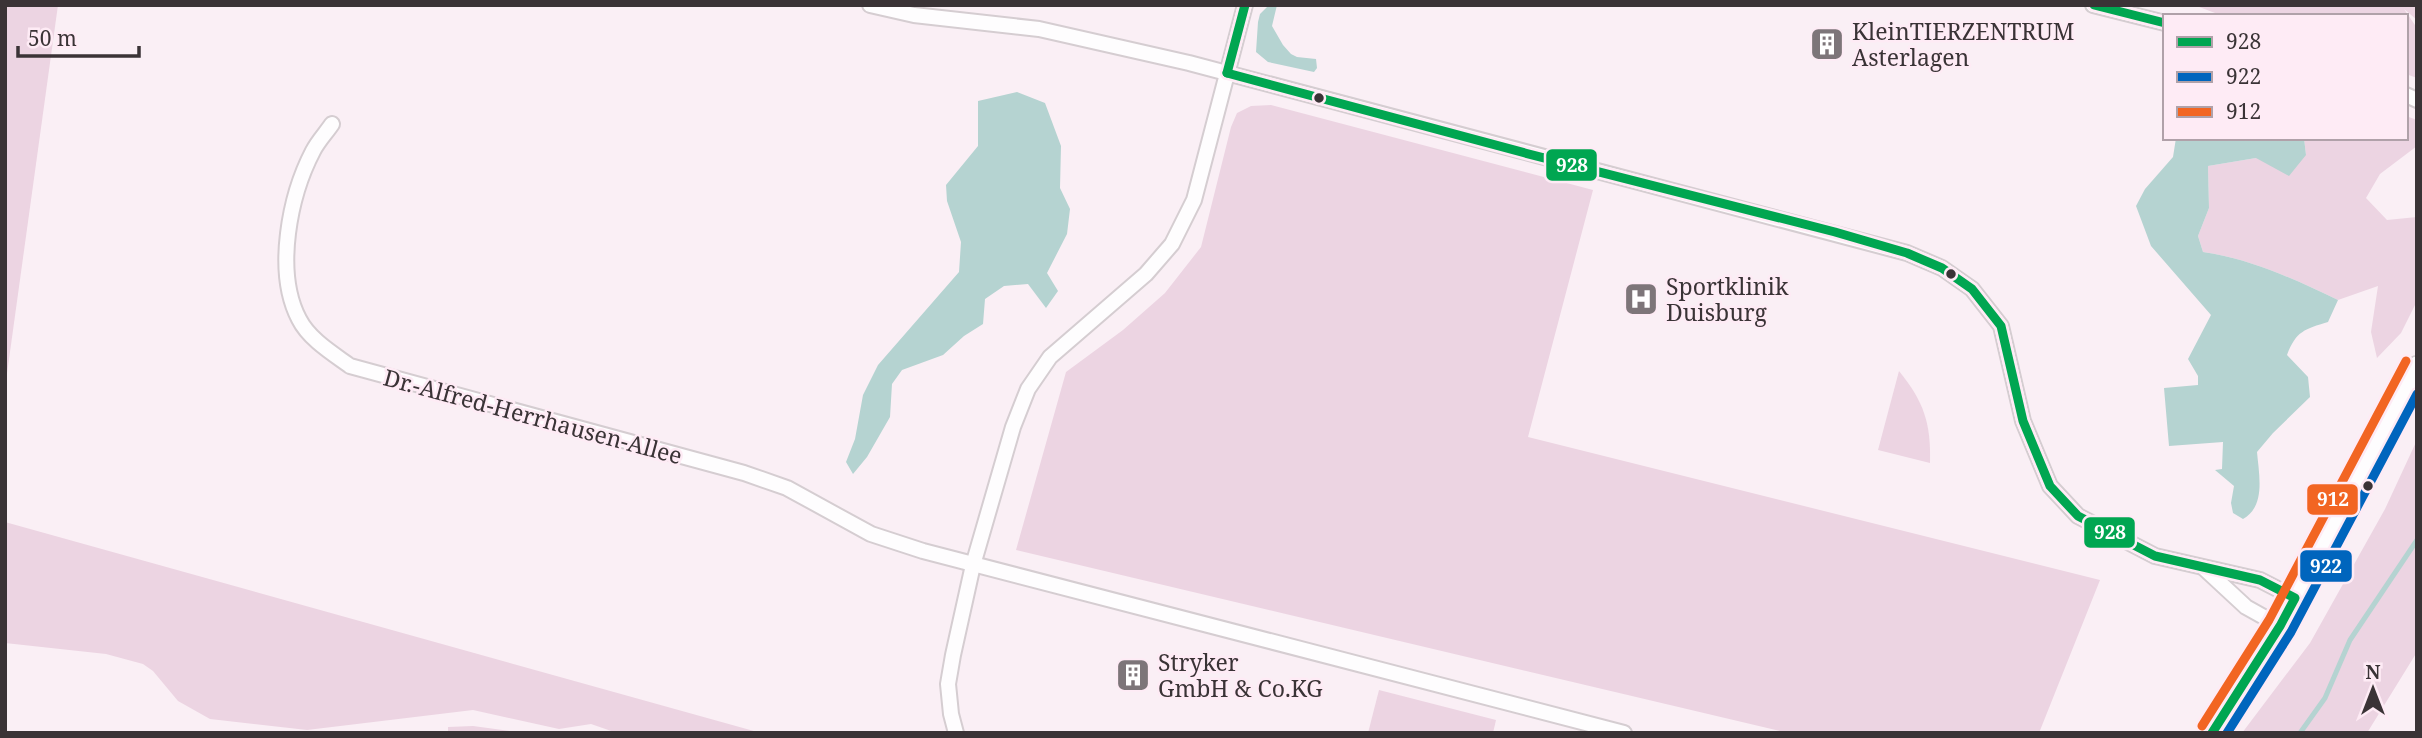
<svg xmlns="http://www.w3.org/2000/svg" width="2422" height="738" viewBox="0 0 2422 738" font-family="'Noto Serif',serif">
	<rect width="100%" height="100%" fill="#faeff5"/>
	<!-- green -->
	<g fill="#ecd4e2">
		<path d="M 5,5 L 58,5 L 5,388 Z"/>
		<path d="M 2194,5 L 2417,5 L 2417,20 L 2404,9 L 2417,28 L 2417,78 L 2406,74 L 2406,16 L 2223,16 Z"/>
		<path d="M 1271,105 L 1593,190 L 1528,437 L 2100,580 L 2039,733 L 1788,733 L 1016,550 L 1066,372 L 1123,330 L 1165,293 L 1201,247 L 1231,127 L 1237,113 L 1251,106 Z"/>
		<path d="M 2406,116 L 2417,120 L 2417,146 L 2380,174 L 2366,198 L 2387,220 L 2417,217 L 2417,301 L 2401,333 L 2377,358 L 2371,332 L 2378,286 L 2338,300 C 2294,279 2251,259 2203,252 L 2198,236 L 2209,208 L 2208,166 L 2256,158 L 2306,155 L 2304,138 L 2406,138 Z"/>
		<path d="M 1899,371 C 1924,402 1931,423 1930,463 L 1878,450 Z"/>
		<path d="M 2417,440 L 2417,652 L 2367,733 L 2242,733 L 2310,643 L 2385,509 Z"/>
		<path d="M 5,522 L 761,733 L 617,733 L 591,724 L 559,729 L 473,710 L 307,730 L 210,719 L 178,701 L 153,671 L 143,664 L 106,654 L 5,643 Z"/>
		<path d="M 1379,690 L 1496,720 L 1493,733 L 1368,733 Z"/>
		<path d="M 473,726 L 525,733 L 448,733 L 448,727 Z"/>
	</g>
	<!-- water -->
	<g fill="#b5d3d1">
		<path d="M 1269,5 L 1277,5 L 1272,26 L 1283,45 L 1291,54 L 1297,57 L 1316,59 L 1317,68 L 1314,72 L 1268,62 L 1256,52 L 1258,22 L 1260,14 Z"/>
		<path d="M 1017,92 L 1045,103 L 1061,146 L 1060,188 L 1070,209 L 1067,234 L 1047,273 L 1058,291 L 1046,308 L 1028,284 L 1004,286 L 985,299 L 983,324 L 964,336 L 943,355 L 902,370 L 892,384 L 890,417 L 867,457 L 853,474 L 846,462 L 855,439 L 863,395 L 878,365 L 959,272 L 961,242 L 947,201 L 946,185 L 978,146 L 978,101 Z"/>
		<path d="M 2176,138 L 2304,138 L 2306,155 L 2289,176 L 2256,158 L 2208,166 L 2209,208 L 2198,236 L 2203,252 C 2251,259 2294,279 2338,300 L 2328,322 C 2305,329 2296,331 2287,355 L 2308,377 L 2310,397 L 2273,433 L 2257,452 C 2259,475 2266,506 2243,519 L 2233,513 L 2231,503 L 2234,486 L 2215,470 L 2222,469 L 2223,442 L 2169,446 L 2164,388 L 2198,385 L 2198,376 L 2188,359 L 2211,315 L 2151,246 L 2136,206 L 2145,189 L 2173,157 Z"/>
	</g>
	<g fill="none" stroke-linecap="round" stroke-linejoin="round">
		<!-- stream -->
		<path stroke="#b5d3d1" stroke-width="5" d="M 2300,733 L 2325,698 L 2350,640 L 2417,540"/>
		<!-- minor casing -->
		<g stroke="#d5cdd1" stroke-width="18">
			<g id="minor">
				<path d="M 870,5 L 914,15 L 1039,29 L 1189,63 L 1907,253 L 1942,268 L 1972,289 L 2001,326 L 2023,421 L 2050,486 L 2078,516 L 2155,556 L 2260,580 L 2295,598"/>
				<path d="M 2093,5 L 2165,23"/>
				<path d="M 2406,95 L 2417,100"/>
				<path d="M 332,124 C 326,133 318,141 313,151 C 290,195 274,271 299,319 C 309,339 332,353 350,366 L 744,473 L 787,488 L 871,534 L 923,551 L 1624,733"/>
				<path d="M 2205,569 L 2246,607 L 2280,626"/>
				<path d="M 956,733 L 951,714 L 948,684 L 953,655 L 973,565 L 1013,427 L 1028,389 L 1050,357 L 1146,274 L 1172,244 L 1194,200 L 1245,5"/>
			</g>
		</g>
		<!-- secondary casing -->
		<g stroke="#d5cdd1" stroke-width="24">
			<path id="secondary" d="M 2212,733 L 2280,626 L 2417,367"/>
		</g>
		<!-- minor -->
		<use href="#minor" stroke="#fefdfe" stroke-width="14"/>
		<!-- secondary -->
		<use href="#secondary" stroke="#fefdfe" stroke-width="21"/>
		<!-- bus-1 casing -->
		<g stroke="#feebf5" stroke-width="14">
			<g id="bus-1">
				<path d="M 2094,5 L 2165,23"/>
				<path d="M 1227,73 L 1525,153 L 1835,232 L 1907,253 L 1942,268 L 1972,289 L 2001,326 L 2023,421 L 2050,486 L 2078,516 L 2155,556 L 2260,580 L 2295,598 L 2280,626 L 2212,733"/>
				<path d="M 1227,73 L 1245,5"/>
			</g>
		</g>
		<!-- bus-2 casing -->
		<g stroke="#feebf5" stroke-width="14">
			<path id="bus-2" d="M 2227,733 L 2291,632 L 2417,394"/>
		</g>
		<!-- bus-3 casing -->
		<g stroke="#feebf5" stroke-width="14">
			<path id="bus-3" d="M 2202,726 L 2269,620 L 2406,361"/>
		</g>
		<!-- bus-1 -->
		<use href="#bus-1" stroke="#00a651" stroke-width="9"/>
		<!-- bus-2 -->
		<use href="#bus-2" stroke="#0065bd" stroke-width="9"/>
		<!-- bus-3 -->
		<use href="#bus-3" stroke="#f26522" stroke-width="9"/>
	</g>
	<!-- icons -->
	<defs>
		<g id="building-square" transform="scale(1.75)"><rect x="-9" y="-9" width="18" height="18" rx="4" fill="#7d7579" stroke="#feebf5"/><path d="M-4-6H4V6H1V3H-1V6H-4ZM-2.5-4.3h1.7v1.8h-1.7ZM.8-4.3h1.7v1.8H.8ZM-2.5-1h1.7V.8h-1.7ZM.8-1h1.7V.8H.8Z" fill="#fff"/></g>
		<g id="hospital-square" transform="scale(1.75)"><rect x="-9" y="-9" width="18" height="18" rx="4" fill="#7d7579" stroke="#feebf5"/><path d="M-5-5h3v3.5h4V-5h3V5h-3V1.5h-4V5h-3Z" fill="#fff"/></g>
	</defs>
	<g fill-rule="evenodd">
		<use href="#building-square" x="1827" y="44"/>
		<use href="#hospital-square" x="1641" y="299"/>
		<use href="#building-square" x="1133" y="675"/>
	</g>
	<!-- markers -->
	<g fill="#3a3336" stroke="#feebf5" stroke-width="2.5">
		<circle cx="1319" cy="98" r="6"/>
		<circle cx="1951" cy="274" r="6"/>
		<circle cx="2368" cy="486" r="6"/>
	</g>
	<g text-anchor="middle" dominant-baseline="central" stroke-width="5" stroke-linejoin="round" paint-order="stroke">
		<!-- poi labels -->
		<g font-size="23" fill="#3a3336" stroke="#feebf5" text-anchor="start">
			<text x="1852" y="31">KleinTIERZENTRUM<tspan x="1852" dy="26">Asterlagen</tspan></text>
			<text x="1666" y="286">Sportklinik<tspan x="1666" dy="26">Duisburg</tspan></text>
			<text x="1158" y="662">Stryker<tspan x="1158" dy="26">GmbH &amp; Co.KG</tspan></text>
		</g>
		<!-- street labels -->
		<g font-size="23" fill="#3a3336" stroke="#feebf5">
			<text transform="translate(533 416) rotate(15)">Dr.-Alfred-Herrhausen-Allee</text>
		</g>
	</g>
	<g stroke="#feebf5" stroke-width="2.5">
		<rect x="1545" y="148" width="53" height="34" rx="7" fill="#00a651"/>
		<rect x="2306" y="483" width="53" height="33" rx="7" fill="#f26522"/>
		<rect x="2083" y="516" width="53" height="33" rx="7" fill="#00a651"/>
		<rect x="2299" y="549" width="54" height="34" rx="7" fill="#0065bd"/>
	</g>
	<g font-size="19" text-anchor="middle" font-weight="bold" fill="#fff">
		<text x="1572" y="172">928</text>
		<text x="2333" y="506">912</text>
		<text x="2110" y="539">928</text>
		<text x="2326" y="573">922</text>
	</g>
	<!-- border -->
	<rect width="2422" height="738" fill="none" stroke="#3a3336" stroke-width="14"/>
	<!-- legend -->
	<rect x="2163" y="14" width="245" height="126" fill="#feebf5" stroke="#b0a1a9" stroke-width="2"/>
	<rect x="2177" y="37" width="35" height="10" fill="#00a651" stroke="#b0a1a9" stroke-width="2"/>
	<text x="2226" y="49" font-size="21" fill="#3a3336">928</text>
	<rect x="2177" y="72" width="35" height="10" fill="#0065bd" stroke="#b0a1a9" stroke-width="2"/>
	<text x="2226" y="84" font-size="21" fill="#3a3336">922</text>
	<rect x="2177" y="107" width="35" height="10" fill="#f26522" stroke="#b0a1a9" stroke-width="2"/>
	<text x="2226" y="119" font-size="21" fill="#3a3336">912</text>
	<!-- north arrow -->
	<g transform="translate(2373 689)" stroke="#feebf5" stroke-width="5" paint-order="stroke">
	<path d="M0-5L12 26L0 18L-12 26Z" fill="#3a3336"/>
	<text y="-10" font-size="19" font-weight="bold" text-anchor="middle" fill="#3a3336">N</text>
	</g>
	<!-- scale -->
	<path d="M18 46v10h121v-10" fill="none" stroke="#3a3336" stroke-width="3.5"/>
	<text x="28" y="46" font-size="21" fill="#3a3336" stroke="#feebf5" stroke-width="5" paint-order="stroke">50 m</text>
</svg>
